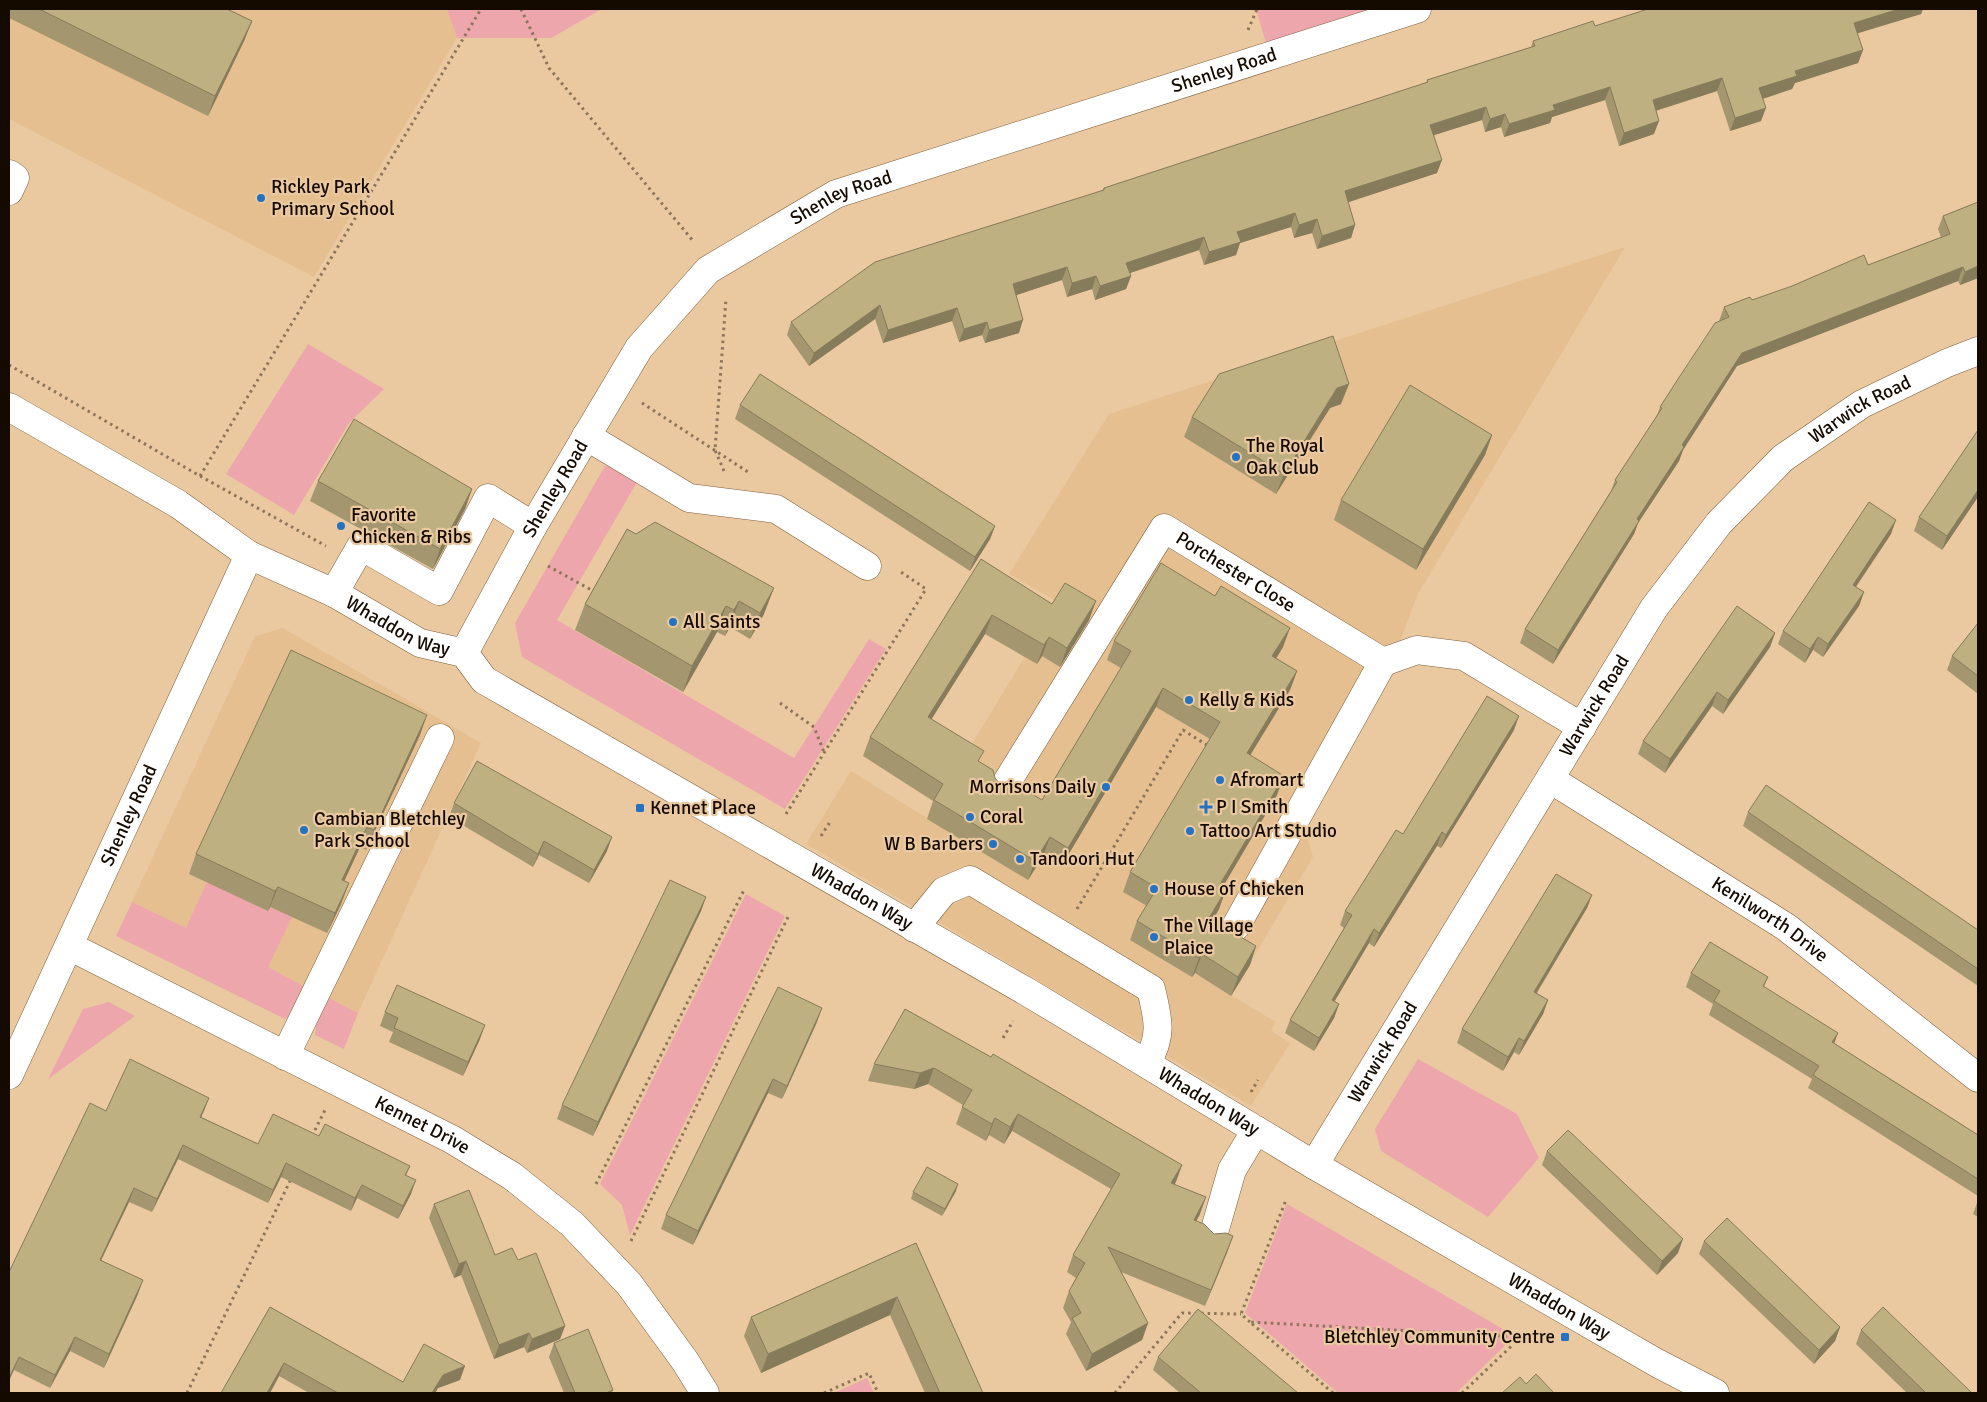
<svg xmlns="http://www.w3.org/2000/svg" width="1987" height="1402" viewBox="0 0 1987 1402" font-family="Signika,sans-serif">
	<rect width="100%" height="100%" fill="#eac9a0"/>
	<!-- built -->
	<g fill="#e5bf90">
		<path d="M 9,9 L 447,9 L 457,38 L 314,277 L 9,119 Z"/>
		<path d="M 1625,247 L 1418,594 L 1382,688 L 1305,828 L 1313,857 L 1231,995 L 1276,1022 L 1271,1031 L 1290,1043 L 1251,1106 L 806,844 L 851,771 L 927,818 L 1058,602 L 1009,574 L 1109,414 Z"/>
		<path d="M 283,628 L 481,743 L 358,1013 L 132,902 L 255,636 Z"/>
	</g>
	<!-- green -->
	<g fill="#eea6ad">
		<path d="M 447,9 L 602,9 L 551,38 L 457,38 Z"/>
		<path d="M 1256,9 L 1377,9 L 1266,43 Z"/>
		<path d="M 308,344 L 384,389 L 349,423 L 294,515 L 226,474 Z"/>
		<path d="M 605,466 L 619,466 L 640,477 L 557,620 L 794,758 L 869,639 L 886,649 L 785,809 L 522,657 L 515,623 Z"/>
		<path d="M 207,882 L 268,911 L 270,907 L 292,917 L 268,967 L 305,987 L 294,1011 L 285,1019 L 116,936 L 132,902 L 186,928 Z"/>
		<path d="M 746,894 L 785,916 L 630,1235 L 622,1205 L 600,1184 Z"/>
		<path d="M 329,998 L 358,1013 L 344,1049 L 315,1035 L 317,1020 Z"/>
		<path d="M 109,1002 L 135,1016 L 48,1079 L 83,1009 Z"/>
		<path d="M 1418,1059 L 1517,1114 L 1539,1158 L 1488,1217 L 1381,1151 L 1375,1129 Z"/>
		<path d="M 1287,1204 L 1515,1336 L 1456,1393 L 1338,1393 L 1245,1313 Z"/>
		<path d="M 867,1378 L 874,1393 L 834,1393 Z"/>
	</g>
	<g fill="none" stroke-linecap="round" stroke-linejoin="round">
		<!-- minor casing -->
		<g stroke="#7d603b" stroke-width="29">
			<g id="minor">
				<path d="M 9,174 L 15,178 L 9,191"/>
				<path id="s1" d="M 9,407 L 178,504 L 249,555 L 334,593 L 420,643 L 464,653 L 484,680 L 1029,993 L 1314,1165 L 1657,1363 L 1715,1393"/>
				<path d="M 586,436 L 689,498 L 776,509 L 867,566"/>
				<path d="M 334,593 L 361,546 L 439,591 L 488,498 L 533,526"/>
				<path id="s2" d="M 464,653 L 533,526 L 639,348 L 708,270 L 836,194 L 1417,9"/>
				<path id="s3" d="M 1550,779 L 1786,927 L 1978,1078"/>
				<path id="s4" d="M 1002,790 L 1164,528 L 1383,662 L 1417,650 L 1464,656 L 1582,727"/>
				<path d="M 1236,926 L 1383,662"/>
				<path d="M 914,928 L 944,891 L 970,880 L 1151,989 C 1158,1019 1163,1035 1147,1062"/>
				<path id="s5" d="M 69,946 L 453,1140 L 512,1176 L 572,1224 L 629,1284 L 685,1361 L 705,1393"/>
				<path d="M 285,1056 L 440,738"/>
				<path id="s6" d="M 9,1075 L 249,555"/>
				<path id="s7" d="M 1314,1165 L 1654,608 L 1719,523 L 1783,458 L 1862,404 L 1947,363 L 1978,351"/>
				<path d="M 1213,1236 L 1232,1170 L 1256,1130"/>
			</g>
		</g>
		<!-- path -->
		<g stroke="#8c755a" stroke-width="3" stroke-dasharray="2.5 4" stroke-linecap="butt">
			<path d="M 521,9 L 549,68 L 694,242"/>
			<path d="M 1248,30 L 1257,9"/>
			<path d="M 9,365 L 200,476 L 326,546"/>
			<path d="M 642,403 L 748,472"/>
			<path d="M 724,471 L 715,450 L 726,299"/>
			<path d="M 200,476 L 481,9"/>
			<path d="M 548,566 L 595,592"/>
			<path d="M 780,703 L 814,727 L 824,752"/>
			<path d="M 786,814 L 926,589 L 898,570"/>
			<path d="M 821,836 L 830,822"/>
			<path d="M 1077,909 L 1183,730 L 1210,747"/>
			<path d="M 1003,1038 L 1013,1021"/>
			<path d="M 1251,1092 L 1258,1080"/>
			<path d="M 312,1136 L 325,1110"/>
			<path d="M 596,1184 L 744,890"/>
			<path d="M 631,1241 L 789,915"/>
			<path d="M 1250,1322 L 1241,1314 L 1286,1200"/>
			<path d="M 187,1393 L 292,1177"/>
			<path d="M 824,1393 L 869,1373 L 878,1393"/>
			<path d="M 1115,1393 L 1182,1313 L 1241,1314"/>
			<path d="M 1333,1393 L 1250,1322 L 1522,1337"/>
			<path d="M 1462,1393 L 1521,1337"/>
		</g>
		<!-- minor -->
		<use href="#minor" stroke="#fff" stroke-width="28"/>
	</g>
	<!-- wall -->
	<g fill="#a4976f">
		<path d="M 9,9 L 227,9 L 252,21 L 244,41 L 208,116 L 9,18 Z"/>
		<path d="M 1648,9 L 1923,9 L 1921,14 L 1857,33 L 1863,50 L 1858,63 L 1795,83 L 1792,89 L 1763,99 L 1761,121 L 1730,131 L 1717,91 L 1656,111 L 1654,134 L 1619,146 L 1605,100 L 1552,117 L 1550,123 L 1504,137 L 1501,127 L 1485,132 L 1482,120 L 1434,135 L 1437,173 L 1348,202 L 1355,225 L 1351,238 L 1317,249 L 1312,233 L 1294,238 L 1291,227 L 1240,243 L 1236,255 L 1204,265 L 1199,250 L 1130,273 L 1131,276 L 1126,289 L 1095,300 L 1092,289 L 1067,297 L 1062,280 L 1016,295 L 1019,333 L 985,343 L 982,335 L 959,342 L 952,321 L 883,343 L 875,319 L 809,366 L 787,335 L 791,322 L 1102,191 L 1104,188 L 1426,83 L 1427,80 L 1531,47 L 1533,41 L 1595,26 Z"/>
		<path d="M 1978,202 L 1978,278 L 1960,285 L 1958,281 L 1737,366 L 1683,450 L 1679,461 L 1638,523 L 1634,534 L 1553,664 L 1520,643 L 1525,629 L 1611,491 L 1615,480 L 1656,418 L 1660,407 L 1719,321 L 1724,307 L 1752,300 L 1868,265 L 1941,237 L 1938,229 L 1943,216 Z"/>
		<path d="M 1341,404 L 1330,408 L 1276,494 L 1184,437 L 1192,417 Z"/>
		<path d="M 740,405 L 995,526 L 990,539 L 970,571 L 735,419 Z"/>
		<path d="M 1978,430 L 1978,497 L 1942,550 L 1914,531 L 1919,517 Z"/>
		<path d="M 1492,435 L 1485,455 L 1416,570 L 1334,520 L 1341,500 Z"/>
		<path d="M 318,481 L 472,489 L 465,509 L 433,569 L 310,501 Z"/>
		<path d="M 627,529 L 764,614 L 750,639 L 730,627 L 725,636 L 717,632 L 683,692 L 575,630 L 585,604 Z"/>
		<path d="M 1891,534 L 1856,587 L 1864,592 L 1859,606 L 1823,657 L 1813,650 L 1805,663 L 1778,644 L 1783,631 Z"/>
		<path d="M 981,559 L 1052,604 L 1089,620 L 1060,667 L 1042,656 L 1037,664 L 985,634 L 931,719 L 980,762 L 1000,784 L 1042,800 L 1121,668 L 1107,660 L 1114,641 L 1283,647 L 1276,658 L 1297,671 L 1290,690 L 1250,755 L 1277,795 L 1222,888 L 1219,909 L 1213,920 L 1256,946 L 1250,965 L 1231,996 L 1195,973 L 1192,977 L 1130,940 L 1137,921 L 1147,906 L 1123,892 L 1130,872 L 1210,739 L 1156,707 L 1061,867 L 1043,856 L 1028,880 L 927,819 L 933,801 L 863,756 L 870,737 Z"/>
		<path d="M 1978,623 L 1978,694 L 1947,670 L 1952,656 Z"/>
		<path d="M 1775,633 L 1770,647 L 1723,714 L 1712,706 L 1665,773 L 1638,754 L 1643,741 Z"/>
		<path d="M 1514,730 L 1441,848 L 1437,846 L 1374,947 L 1369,943 L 1334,1002 L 1339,1004 L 1334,1018 L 1314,1051 L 1285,1033 L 1290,1020 L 1344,928 L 1340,925 L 1345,911 L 1403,834 Z"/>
		<path d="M 420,735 L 366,850 L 360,847 L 344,881 L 341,904 L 327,933 L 270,907 L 268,911 L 189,874 L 196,854 Z"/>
		<path d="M 454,803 L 607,851 L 589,883 L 539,855 L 533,867 L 449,817 Z"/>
		<path d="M 1748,812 L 1978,930 L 1978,986 L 1743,826 Z"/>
		<path d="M 1592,895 L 1587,908 L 1537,993 L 1548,1000 L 1543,1014 L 1519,1055 L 1514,1052 L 1503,1071 L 1457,1043 L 1462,1029 Z"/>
		<path d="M 706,897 L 701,911 L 593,1136 L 557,1119 L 562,1105 Z"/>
		<path d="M 1691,973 L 1768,977 L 1764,987 L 1834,1043 L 1978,1135 L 1978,1196 L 1808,1088 L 1812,1079 L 1709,1015 L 1713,1004 L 1686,987 Z"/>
		<path d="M 905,1009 L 1182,1165 L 1174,1184 L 1200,1214 L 1196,1221 L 1214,1234 L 1233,1236 L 1205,1306 L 1121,1272 L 1148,1323 L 1142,1340 L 1086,1371 L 1066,1334 L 1071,1322 L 1063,1308 L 1069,1291 L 1076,1278 L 1067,1272 L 1073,1255 L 1111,1189 L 1012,1131 L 1004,1144 L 989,1135 L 986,1141 L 956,1124 L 963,1105 L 928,1084 L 914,1089 L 868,1081 L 874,1064 Z"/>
		<path d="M 385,1012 L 480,1039 L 463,1076 L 389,1042 L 393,1032 L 380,1026 Z"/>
		<path d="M 817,1022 L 782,1099 L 768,1093 L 693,1245 L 661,1229 L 666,1215 Z"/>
		<path d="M 209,1098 L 201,1117 L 258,1144 L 319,1136 L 410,1166 L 406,1176 L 411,1194 L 398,1219 L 357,1198 L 351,1211 L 281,1177 L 268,1203 L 178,1159 L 152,1212 L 129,1202 L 101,1260 L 138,1294 L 104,1368 L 70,1351 L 50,1388 L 14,1370 L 106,1111 Z"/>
		<path d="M 1547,1151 L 1678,1253 L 1657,1275 L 1542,1165 Z"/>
		<path d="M 956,1191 L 942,1216 L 911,1199 L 913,1192 Z"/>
		<path d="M 1978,1200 L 1978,1217 L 1973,1214 Z"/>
		<path d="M 434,1204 L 495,1255 L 518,1260 L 565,1326 L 560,1339 L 527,1353 L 524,1347 L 494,1359 L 461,1275 L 454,1278 L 429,1218 Z"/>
		<path d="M 1704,1241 L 1840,1327 L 1835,1341 L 1814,1364 L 1699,1254 Z"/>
		<path d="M 916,1243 L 983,1393 L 925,1393 L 890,1315 L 761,1373 L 744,1336 L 751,1317 Z"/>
		<path d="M 270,1307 L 403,1382 L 460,1380 L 438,1388 L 435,1393 L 309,1393 L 279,1376 L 270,1393 L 221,1393 Z"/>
		<path d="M 1861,1330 L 1972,1393 L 1907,1393 L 1856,1344 Z"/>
		<path d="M 554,1343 L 613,1390 L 612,1393 L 564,1393 L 549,1357 Z"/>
		<path d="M 1158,1357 L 1298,1393 L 1180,1393 L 1153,1370 Z"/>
	</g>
	<!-- shaded-wall -->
	<g fill="#867b5a">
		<path d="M 1899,9 L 1923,9 L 1921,14 L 1849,36 L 1854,23 Z"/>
		<path d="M 252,21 L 244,41 L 208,116 L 215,96 Z"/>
		<path d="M 1863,50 L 1858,63 L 1795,83 L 1792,89 L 1755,101 L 1759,88 L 1795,71 Z"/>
		<path d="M 1722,78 L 1717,91 L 1648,113 L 1653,100 Z"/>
		<path d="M 1610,87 L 1605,100 L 1552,117 L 1550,123 L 1504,137 L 1509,124 L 1553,105 Z"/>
		<path d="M 1486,107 L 1482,120 L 1425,138 L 1430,125 Z"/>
		<path d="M 1766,108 L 1761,121 L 1730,131 L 1735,118 Z"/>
		<path d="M 1505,114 L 1501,127 L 1485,132 L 1490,119 Z"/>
		<path d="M 1659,121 L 1654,134 L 1619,146 L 1624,133 Z"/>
		<path d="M 1442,160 L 1437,173 L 1340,205 L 1345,191 Z"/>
		<path d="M 1295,213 L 1291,227 L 1240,243 L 1236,255 L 1204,265 L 1209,252 L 1237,232 Z"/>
		<path d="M 1317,219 L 1312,233 L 1294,238 L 1299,225 Z"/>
		<path d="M 1355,225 L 1351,238 L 1317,249 L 1322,236 Z"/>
		<path d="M 1204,237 L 1199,250 L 1121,276 L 1126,263 Z"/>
		<path d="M 1978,266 L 1978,278 L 1960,285 L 1965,272 Z"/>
		<path d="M 1067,267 L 1062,280 L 1008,298 L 1013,284 Z"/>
		<path d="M 1963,267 L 1958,281 L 1737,366 L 1683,450 L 1679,461 L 1638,523 L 1634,534 L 1553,664 L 1558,650 L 1637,519 L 1682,445 L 1742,353 Z"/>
		<path d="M 1096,276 L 1092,289 L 1067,297 L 1072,283 Z"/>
		<path d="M 1131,276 L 1126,289 L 1095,300 L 1100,286 Z"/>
		<path d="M 880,305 L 875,319 L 809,366 L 814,353 Z"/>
		<path d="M 957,308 L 952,321 L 883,343 L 888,330 Z"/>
		<path d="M 1023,320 L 1019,333 L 985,343 L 989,330 Z"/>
		<path d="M 987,322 L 982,335 L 959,342 L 964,329 Z"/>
		<path d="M 1349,384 L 1341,404 L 1330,408 L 1276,494 L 1284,474 L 1337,388 Z"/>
		<path d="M 1492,435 L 1485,455 L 1416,570 L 1423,549 Z"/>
		<path d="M 472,489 L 465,509 L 433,569 L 440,549 Z"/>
		<path d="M 1978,490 L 1978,497 L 1942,550 L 1947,536 Z"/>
		<path d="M 1896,520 L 1891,534 L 1848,598 L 1853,585 Z"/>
		<path d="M 995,526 L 990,539 L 970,571 L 975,557 Z"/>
		<path d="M 774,588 L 764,614 L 750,639 L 760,613 Z"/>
		<path d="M 1864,592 L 1859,606 L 1823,657 L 1828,644 Z"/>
		<path d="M 739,601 L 730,627 L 725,636 L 734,610 Z"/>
		<path d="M 1096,601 L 1089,620 L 1060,667 L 1067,648 Z"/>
		<path d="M 726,606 L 717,632 L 683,692 L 692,666 Z"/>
		<path d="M 992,615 L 985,634 L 921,736 L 928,717 Z"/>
		<path d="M 1290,628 L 1283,647 L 1266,675 L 1272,656 Z"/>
		<path d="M 1775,633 L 1770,647 L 1723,714 L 1728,700 Z"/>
		<path d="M 1049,637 L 1042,656 L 1037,664 L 1044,645 Z"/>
		<path d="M 1818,637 L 1813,650 L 1805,663 L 1810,649 Z"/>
		<path d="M 1297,671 L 1290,690 L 1240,772 L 1247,753 Z"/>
		<path d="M 1163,688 L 1156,707 L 1061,867 L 1068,848 Z"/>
		<path d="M 1717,692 L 1712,706 L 1665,773 L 1670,759 Z"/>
		<path d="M 427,715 L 420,735 L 366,850 L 374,830 Z"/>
		<path d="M 1519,716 L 1514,730 L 1441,848 L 1446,835 Z"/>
		<path d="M 1284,776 L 1277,795 L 1212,905 L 1219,886 Z"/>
		<path d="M 367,827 L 360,847 L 335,901 L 342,880 Z"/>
		<path d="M 1442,832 L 1437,846 L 1374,947 L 1379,933 Z"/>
		<path d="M 612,837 L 607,851 L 589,883 L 594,870 Z"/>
		<path d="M 1050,837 L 1043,856 L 1028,880 L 1035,861 Z"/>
		<path d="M 544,841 L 539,855 L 533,867 L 538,854 Z"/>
		<path d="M 349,883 L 341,904 L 327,933 L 335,913 Z"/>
		<path d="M 278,887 L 270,907 L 268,911 L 275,891 Z"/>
		<path d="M 1226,890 L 1219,909 L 1202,937 L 1209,918 Z"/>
		<path d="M 1592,895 L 1587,908 L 1529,1005 L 1534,992 Z"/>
		<path d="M 706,897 L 701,911 L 593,1136 L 598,1122 Z"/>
		<path d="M 1374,929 L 1369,943 L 1327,1014 L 1332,1000 Z"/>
		<path d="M 1256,946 L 1250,965 L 1231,996 L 1238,977 Z"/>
		<path d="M 1202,954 L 1195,973 L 1192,977 L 1199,958 Z"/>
		<path d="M 1548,1000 L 1543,1014 L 1519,1055 L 1524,1041 Z"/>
		<path d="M 1339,1004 L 1334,1018 L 1314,1051 L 1319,1038 Z"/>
		<path d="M 822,1008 L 817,1022 L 782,1099 L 787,1086 Z"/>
		<path d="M 485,1025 L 480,1039 L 463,1076 L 468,1062 Z"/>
		<path d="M 1838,1033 L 1833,1047 L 1832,1042 Z"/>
		<path d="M 1519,1038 L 1514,1052 L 1503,1071 L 1508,1057 Z"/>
		<path d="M 934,1068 L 928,1084 L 914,1089 L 920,1073 Z"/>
		<path d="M 773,1079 L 768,1093 L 693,1245 L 698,1231 Z"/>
		<path d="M 209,1098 L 204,1111 L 195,1130 L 200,1117 Z"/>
		<path d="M 1018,1114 L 1012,1131 L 1004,1144 L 1010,1127 Z"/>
		<path d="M 995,1118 L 989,1135 L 986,1141 L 992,1124 Z"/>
		<path d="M 183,1145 L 178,1159 L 152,1212 L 157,1199 Z"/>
		<path d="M 286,1163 L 281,1177 L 268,1203 L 273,1190 Z"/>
		<path d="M 1182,1165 L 1176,1182 L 1165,1200 L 1171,1183 Z"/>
		<path d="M 416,1180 L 411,1194 L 398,1219 L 403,1206 Z"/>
		<path d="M 958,1184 L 956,1191 L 942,1216 L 945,1209 Z"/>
		<path d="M 362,1185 L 357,1198 L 351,1211 L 355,1198 Z"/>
		<path d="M 134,1188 L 129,1202 L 95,1273 L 100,1260 Z"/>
		<path d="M 1206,1197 L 1200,1214 L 1188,1237 L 1194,1220 Z"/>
		<path d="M 1233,1236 L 1227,1253 L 1205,1306 L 1211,1290 Z"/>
		<path d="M 1683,1239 L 1678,1253 L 1657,1275 L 1662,1261 Z"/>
		<path d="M 466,1261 L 461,1275 L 454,1278 L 459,1264 Z"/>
		<path d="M 143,1280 L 138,1294 L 104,1368 L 109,1354 Z"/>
		<path d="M 897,1297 L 890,1315 L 761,1373 L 768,1354 Z"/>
		<path d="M 1148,1323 L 1142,1340 L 1086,1371 L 1092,1354 Z"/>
		<path d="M 565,1326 L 560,1339 L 527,1353 L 532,1339 Z"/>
		<path d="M 1840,1327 L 1835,1341 L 1814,1364 L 1819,1350 Z"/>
		<path d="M 529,1333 L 524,1347 L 494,1359 L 499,1345 Z"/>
		<path d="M 75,1337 L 70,1351 L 50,1388 L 55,1375 Z"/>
		<path d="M 19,1357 L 14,1370 L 9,1381 L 9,1378 Z"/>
		<path d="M 284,1363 L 279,1376 L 270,1393 L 267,1393 Z"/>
		<path d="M 465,1366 L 460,1380 L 438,1388 L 435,1393 L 432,1393 L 443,1375 Z"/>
	</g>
	<!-- building -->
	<g fill="#bfb081" stroke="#867b5a">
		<path d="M 39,9 L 227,9 L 252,21 L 215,96 Z"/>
		<path d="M 1648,9 L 1899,9 L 1854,23 L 1863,50 L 1795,71 L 1797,76 L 1759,88 L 1766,108 L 1735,118 L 1722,78 L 1653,100 L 1659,121 L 1624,133 L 1610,87 L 1553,105 L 1555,110 L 1509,124 L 1505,114 L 1490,119 L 1486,107 L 1430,125 L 1442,160 L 1345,191 L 1355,225 L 1322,236 L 1317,219 L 1299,225 L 1295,213 L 1237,232 L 1241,242 L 1209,252 L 1204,237 L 1126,263 L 1131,276 L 1100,286 L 1096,276 L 1072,283 L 1067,267 L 1013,284 L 1023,320 L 989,330 L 987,322 L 964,329 L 957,308 L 888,330 L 880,305 L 814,353 L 791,322 L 875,262 L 1104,190 L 1104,188 L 1428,82 L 1427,80 L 1535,46 L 1533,41 L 1593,21 L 1595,26 Z"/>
		<path d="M 1978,202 L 1978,266 L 1965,272 L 1963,267 L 1742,353 L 1682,445 L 1684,447 L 1637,519 L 1639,521 L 1558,650 L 1525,629 L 1617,482 L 1615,480 L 1662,408 L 1660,407 L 1678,379 L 1715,323 L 1729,317 L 1724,307 L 1750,297 L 1752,300 L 1792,286 L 1864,255 L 1868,265 L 1950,234 L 1943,216 Z"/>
		<path d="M 1333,336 L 1349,384 L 1337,388 L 1284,474 L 1192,417 L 1219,374 Z"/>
		<path d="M 760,374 L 995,526 L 975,557 L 740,405 Z"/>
		<path d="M 1410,385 L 1492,435 L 1423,549 L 1341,500 Z"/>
		<path d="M 354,419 L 472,489 L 440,549 L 318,481 Z"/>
		<path d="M 1978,430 L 1978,490 L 1947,536 L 1919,517 Z"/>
		<path d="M 1869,502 L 1896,520 L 1853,585 L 1864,592 L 1828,644 L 1818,637 L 1810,649 L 1783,631 Z"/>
		<path d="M 655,522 L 774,588 L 760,613 L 739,601 L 734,610 L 726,606 L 692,666 L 585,604 L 627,529 L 636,534 Z"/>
		<path d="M 981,559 L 1052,604 L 1065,583 L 1096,601 L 1067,648 L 1049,637 L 1044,645 L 992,615 L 928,717 L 984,751 L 978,761 L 993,770 L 995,778 L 1000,784 L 1008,786 L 1017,785 L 1042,800 L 1131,651 L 1114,641 L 1161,563 L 1215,596 L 1221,586 L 1290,628 L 1272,656 L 1297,671 L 1247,753 L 1284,776 L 1219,886 L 1226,890 L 1209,918 L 1256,946 L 1238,977 L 1202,954 L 1199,958 L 1137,921 L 1157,888 L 1130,872 L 1220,722 L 1163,688 L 1068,848 L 1050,837 L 1035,861 L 934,800 L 943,784 L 870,737 Z"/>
		<path d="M 1737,606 L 1775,633 L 1728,700 L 1717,692 L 1670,759 L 1643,741 Z"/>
		<path d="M 1978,623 L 1978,676 L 1952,656 Z"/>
		<path d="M 291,650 L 427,715 L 374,830 L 367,827 L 342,880 L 349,883 L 335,913 L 278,887 L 275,891 L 196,854 Z"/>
		<path d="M 1487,696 L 1519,716 L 1446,835 L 1442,832 L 1379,933 L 1374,929 L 1332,1000 L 1339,1004 L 1319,1038 L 1290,1020 L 1352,915 L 1345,911 L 1396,830 L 1403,834 Z"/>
		<path d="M 477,761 L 612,837 L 594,870 L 544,841 L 538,854 L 454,803 Z"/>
		<path d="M 1766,785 L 1978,930 L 1978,969 L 1748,812 Z"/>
		<path d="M 1556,874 L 1592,895 L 1534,992 L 1548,1000 L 1524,1041 L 1519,1038 L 1508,1057 L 1462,1029 Z"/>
		<path d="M 670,880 L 706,897 L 598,1122 L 562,1105 Z"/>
		<path d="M 1710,942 L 1768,977 L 1763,986 L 1838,1033 L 1832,1042 L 1978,1135 L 1978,1179 L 1813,1075 L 1819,1066 L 1714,1001 L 1720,991 L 1691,973 Z"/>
		<path d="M 397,985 L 485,1025 L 468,1062 L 394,1028 L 398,1018 L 385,1012 Z"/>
		<path d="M 778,987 L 822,1008 L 787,1086 L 773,1079 L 698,1231 L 666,1215 Z"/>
		<path d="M 905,1009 L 991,1057 L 993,1054 L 1182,1165 L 1171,1183 L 1206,1197 L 1194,1220 L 1204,1224 L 1214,1234 L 1226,1233 L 1233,1236 L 1211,1290 L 1108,1247 L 1148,1323 L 1092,1354 L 1072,1318 L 1081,1313 L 1069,1291 L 1085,1263 L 1073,1255 L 1120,1174 L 1018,1114 L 1010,1127 L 995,1118 L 992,1124 L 962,1107 L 972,1090 L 934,1068 L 920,1073 L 874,1064 Z"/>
		<path d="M 130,1059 L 209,1098 L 200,1117 L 258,1144 L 273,1114 L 319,1136 L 325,1124 L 410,1166 L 405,1175 L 416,1180 L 403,1206 L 362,1185 L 355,1198 L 286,1163 L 273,1190 L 183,1145 L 157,1199 L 134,1188 L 100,1260 L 143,1280 L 109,1354 L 75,1337 L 55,1375 L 19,1357 L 9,1378 L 9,1272 L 90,1103 L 106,1111 Z"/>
		<path d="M 1568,1130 L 1683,1239 L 1662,1261 L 1547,1151 Z"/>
		<path d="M 927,1167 L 958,1184 L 945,1209 L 913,1192 Z"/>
		<path d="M 469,1190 L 495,1255 L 512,1248 L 518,1260 L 536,1253 L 565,1326 L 532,1339 L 529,1333 L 499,1345 L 466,1261 L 459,1264 L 434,1204 Z"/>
		<path d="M 1727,1218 L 1840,1327 L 1819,1350 L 1704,1241 Z"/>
		<path d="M 916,1243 L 983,1393 L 940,1393 L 897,1297 L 768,1354 L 751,1317 Z"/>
		<path d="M 270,1307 L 403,1382 L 424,1344 L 465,1366 L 443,1375 L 432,1393 L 338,1393 L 284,1363 L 267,1393 L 221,1393 Z"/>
		<path d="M 1883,1307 L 1972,1393 L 1926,1393 L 1861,1330 Z"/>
		<path d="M 1198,1309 L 1298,1393 L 1201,1393 L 1158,1357 Z"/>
		<path d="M 588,1329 L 613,1390 L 606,1393 L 575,1393 L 554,1343 Z"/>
		<path d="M 1536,1374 L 1554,1393 L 1502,1393 L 1520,1377 L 1526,1384 Z"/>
	</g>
	<!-- markers -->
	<g fill="#2572c2" stroke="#eac9a0" stroke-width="2">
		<circle cx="261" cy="198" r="5"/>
		<circle cx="1236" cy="457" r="5"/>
		<circle cx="341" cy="526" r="5"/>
		<circle cx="673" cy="622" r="5"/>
		<circle cx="1189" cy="700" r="5"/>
		<circle cx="1220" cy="780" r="5"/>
		<circle cx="1106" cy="787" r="5"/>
		<path d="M1203.5 799.5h5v5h5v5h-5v5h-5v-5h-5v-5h5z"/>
		<rect x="635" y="803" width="10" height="10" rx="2.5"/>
		<circle cx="970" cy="817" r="5"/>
		<circle cx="304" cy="830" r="5"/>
		<circle cx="1190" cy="831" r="5"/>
		<circle cx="993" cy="844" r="5"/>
		<circle cx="1020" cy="859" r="5"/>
		<circle cx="1154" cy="889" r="5"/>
		<circle cx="1154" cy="937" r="5"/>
		<rect x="1560" y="1332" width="10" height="10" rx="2.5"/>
	</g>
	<g text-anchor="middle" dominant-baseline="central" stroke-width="4.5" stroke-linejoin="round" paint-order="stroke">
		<!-- street labels -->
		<g font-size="19" fill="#150a00" stroke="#eac9a0">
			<text stroke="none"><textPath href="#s2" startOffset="1012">Shenley Road</textPath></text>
			<text stroke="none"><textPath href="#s2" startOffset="608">Shenley Road</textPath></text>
			<text stroke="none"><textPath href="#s7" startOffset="942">Warwick Road</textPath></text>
			<text stroke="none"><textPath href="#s2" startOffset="188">Shenley Road</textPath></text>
			<text stroke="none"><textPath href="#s4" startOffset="392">Porchester Close</textPath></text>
			<text stroke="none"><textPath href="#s1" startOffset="448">Whaddon Way</textPath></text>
			<text stroke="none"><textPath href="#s7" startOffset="538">Warwick Road</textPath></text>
			<text stroke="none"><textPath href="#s6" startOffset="286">Shenley Road</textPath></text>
			<text stroke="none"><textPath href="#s1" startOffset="989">Whaddon Way</textPath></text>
			<text stroke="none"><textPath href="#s3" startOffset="261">Kenilworth Drive</textPath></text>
			<text stroke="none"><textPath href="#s7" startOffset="132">Warwick Road</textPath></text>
			<text stroke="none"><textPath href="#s1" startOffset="1392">Whaddon Way</textPath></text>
			<text stroke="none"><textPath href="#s5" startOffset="396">Kennet Drive</textPath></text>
			<text stroke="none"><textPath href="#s1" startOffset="1798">Whaddon Way</textPath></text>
		</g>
		<!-- poi labels -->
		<g font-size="19" fill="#150a00" stroke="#eac9a0" text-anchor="start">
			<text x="271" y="187">Rickley Park<tspan x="271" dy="22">Primary School</tspan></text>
			<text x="1246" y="446">The Royal<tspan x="1246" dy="22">Oak Club</tspan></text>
			<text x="351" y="515">Favorite<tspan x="351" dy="22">Chicken &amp; Ribs</tspan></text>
			<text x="683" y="622">All Saints</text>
			<text x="1199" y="700">Kelly &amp; Kids</text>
			<text x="1230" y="780">Afromart</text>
			<text x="1096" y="787" text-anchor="end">Morrisons Daily</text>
			<text x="1216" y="807">P I Smith</text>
			<text x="650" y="808">Kennet Place</text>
			<text x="980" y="817">Coral</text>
			<text x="314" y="819">Cambian Bletchley<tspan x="314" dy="22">Park School</tspan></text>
			<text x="1200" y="831">Tattoo Art Studio</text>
			<text x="983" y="844" text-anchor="end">W B Barbers</text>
			<text x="1030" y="859">Tandoori Hut</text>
			<text x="1164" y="889">House of Chicken</text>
			<text x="1164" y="926">The Village<tspan x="1164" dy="22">Plaice</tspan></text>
			<text x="1555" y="1337" text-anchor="end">Bletchley Community Centre</text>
		</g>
	</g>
	<!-- border -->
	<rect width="1987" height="1402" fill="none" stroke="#150a00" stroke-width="20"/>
</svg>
